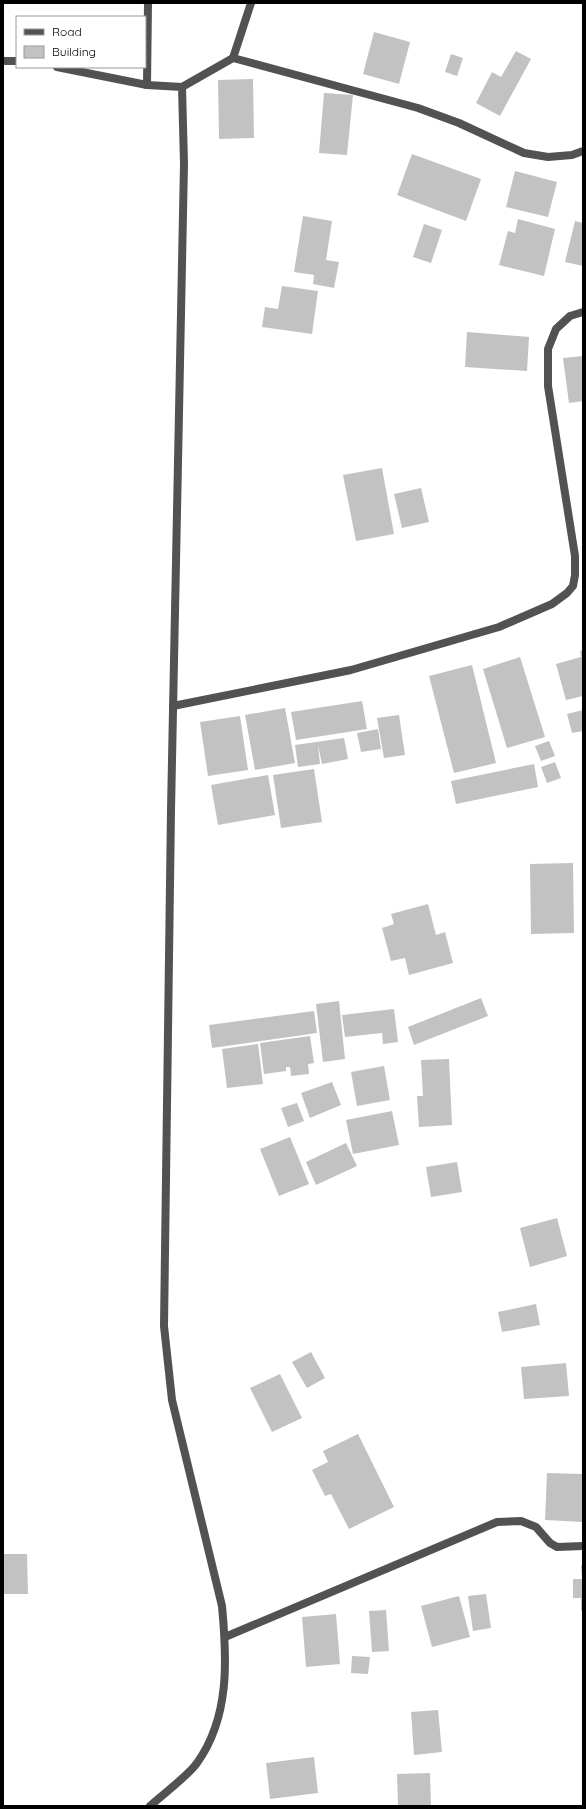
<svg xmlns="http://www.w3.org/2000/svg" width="586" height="1809" viewBox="0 0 586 1809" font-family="Quicksand,sans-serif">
	<rect width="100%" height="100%" fill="#fff"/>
	<!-- building -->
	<g fill="#c2c2c2">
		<path d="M 374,32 L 410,42 L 399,84 L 363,74 Z"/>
		<path d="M 516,51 L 531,59 L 500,116 L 476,103 L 492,72 L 501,77 Z"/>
		<path d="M 451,54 L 463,58 L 457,76 L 445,72 Z"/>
		<path d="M 253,79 L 254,138 L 219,139 L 218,80 Z"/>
		<path d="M 324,93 L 353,95 L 347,155 L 319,153 Z"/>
		<path d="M 412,154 L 481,179 L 466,221 L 397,195 Z"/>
		<path d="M 515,171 L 557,182 L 548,217 L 506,207 Z"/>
		<path d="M 303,216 L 332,221 L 326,260 L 339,262 L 334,288 L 313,284 L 314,275 L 294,272 Z"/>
		<path d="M 518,219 L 555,229 L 544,276 L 499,265 L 508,231 L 515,233 Z"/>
		<path d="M 575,221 L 583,223 L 583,266 L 565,262 Z"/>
		<path d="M 424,224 L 442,230 L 431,263 L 413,257 Z"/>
		<path d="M 282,286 L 318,291 L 312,334 L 262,327 L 265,307 L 278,309 Z"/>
		<path d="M 467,332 L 529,337 L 527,371 L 465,367 Z"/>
		<path d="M 583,356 L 583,401 L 569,403 L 563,358 Z"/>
		<path d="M 382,468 L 394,534 L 356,541 L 343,475 Z"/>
		<path d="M 421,488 L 429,522 L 402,528 L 394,494 Z"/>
		<path d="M 583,650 L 583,696 L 566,700 L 556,664 L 581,657 L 580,651 Z"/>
		<path d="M 520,657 L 545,737 L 507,748 L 483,669 Z"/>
		<path d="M 472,665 L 496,763 L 454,773 L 429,676 Z"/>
		<path d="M 362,701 L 367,729 L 296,740 L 291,712 Z"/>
		<path d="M 285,708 L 295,763 L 255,770 L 245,715 Z"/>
		<path d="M 583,710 L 583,731 L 572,733 L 567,714 Z"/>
		<path d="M 399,715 L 405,755 L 384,758 L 377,718 Z"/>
		<path d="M 240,716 L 248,770 L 208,776 L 200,722 Z"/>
		<path d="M 378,729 L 381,749 L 361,752 L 357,733 Z"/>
		<path d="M 344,738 L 348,759 L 322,764 L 318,745 L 320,764 L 298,767 L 295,745 Z"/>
		<path d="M 549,741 L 555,756 L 541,761 L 535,746 Z"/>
		<path d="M 555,762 L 561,778 L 547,783 L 541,767 Z"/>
		<path d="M 534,764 L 538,787 L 456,804 L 451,781 Z"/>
		<path d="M 314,769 L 322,822 L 281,828 L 273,775 Z"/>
		<path d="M 268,775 L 275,815 L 218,825 L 211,785 Z"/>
		<path d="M 573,863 L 574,933 L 531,934 L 530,864 Z"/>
		<path d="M 428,904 L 436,935 L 445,932 L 453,963 L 409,975 L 405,958 L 391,961 L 382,928 L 394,924 L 391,914 Z"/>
		<path d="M 481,998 L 488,1016 L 414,1045 L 408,1027 Z"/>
		<path d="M 339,1001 L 345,1059 L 323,1062 L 316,1004 Z"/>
		<path d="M 394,1009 L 398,1042 L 383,1044 L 382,1033 L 345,1037 L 342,1015 Z"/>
		<path d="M 314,1011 L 317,1033 L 212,1048 L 209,1025 Z"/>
		<path d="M 310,1036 L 314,1063 L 308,1064 L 309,1074 L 291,1076 L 290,1067 L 286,1067 L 286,1071 L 264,1074 L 260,1043 Z"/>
		<path d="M 258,1044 L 263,1084 L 227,1088 L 222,1049 Z"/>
		<path d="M 449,1059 L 452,1125 L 419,1127 L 417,1096 L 423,1096 L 421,1060 Z"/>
		<path d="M 384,1066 L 390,1100 L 357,1106 L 351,1072 Z"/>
		<path d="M 332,1082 L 341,1105 L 310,1118 L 301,1093 Z"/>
		<path d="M 297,1103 L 304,1121 L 288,1127 L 281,1108 Z"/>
		<path d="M 392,1111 L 399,1145 L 353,1154 L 346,1120 Z"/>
		<path d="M 290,1137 L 309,1184 L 279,1196 L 260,1149 Z"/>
		<path d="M 346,1143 L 357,1166 L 316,1185 L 306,1162 Z"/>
		<path d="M 457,1162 L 462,1192 L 431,1197 L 426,1167 Z"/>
		<path d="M 557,1218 L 567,1256 L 530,1267 L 520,1228 Z"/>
		<path d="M 536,1304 L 540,1325 L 502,1332 L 498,1312 Z"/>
		<path d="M 311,1352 L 325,1378 L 307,1388 L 292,1362 Z"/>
		<path d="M 566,1363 L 569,1396 L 524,1399 L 521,1367 Z"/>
		<path d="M 280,1374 L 302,1418 L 272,1432 L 250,1388 Z"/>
		<path d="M 358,1434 L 394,1507 L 349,1529 L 331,1494 L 325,1496 L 312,1470 L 328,1462 L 323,1451 Z"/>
		<path d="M 547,1473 L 583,1474 L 583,1522 L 545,1520 Z"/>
		<path d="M 3,1554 L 27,1554 L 28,1594 L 3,1594 Z"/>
		<path d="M 581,1565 L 583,1565 L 583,1611 L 581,1611 L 581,1598 L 573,1598 L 573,1579 L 582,1579 Z"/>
		<path d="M 486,1594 L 491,1628 L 473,1631 L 468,1596 Z"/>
		<path d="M 459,1596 L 470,1637 L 432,1647 L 421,1606 Z"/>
		<path d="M 386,1610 L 389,1651 L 372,1652 L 369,1611 Z"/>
		<path d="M 336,1614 L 340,1664 L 306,1667 L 302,1617 Z"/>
		<path d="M 352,1656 L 370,1657 L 368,1674 L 351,1673 Z"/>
		<path d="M 438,1710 L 442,1752 L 414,1755 L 411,1712 Z"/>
		<path d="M 314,1757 L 318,1793 L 270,1799 L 266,1763 Z"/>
		<path d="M 430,1773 L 431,1806 L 398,1806 L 397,1774 Z"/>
	</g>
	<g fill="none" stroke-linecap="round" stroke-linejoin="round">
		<!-- minor -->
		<g stroke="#525252" stroke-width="8">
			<path d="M 233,58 L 251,3"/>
			<path d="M 3,61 L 17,61"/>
			<path d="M 57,67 L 147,85 L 182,87 L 184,164 L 171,810 L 164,1326 L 172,1400 L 222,1606 C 227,1659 230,1717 197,1763 C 189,1775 162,1795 150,1806"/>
			<path d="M 147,85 L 148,3"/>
			<path d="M 182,87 L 233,58 L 418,108 L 459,123 L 524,153 L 548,157 L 572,155 L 583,151"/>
			<path d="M 173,706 L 351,670 L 499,627 L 552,604 L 567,593 L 573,586 L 575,575 L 575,556 L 548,386 L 548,349 L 556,329 L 570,316 L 583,312"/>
			<path d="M 225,1637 L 497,1522 L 521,1521 L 536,1527 L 550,1543 L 557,1547 L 583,1546"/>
		</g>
	</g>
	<!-- border -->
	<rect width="586" height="1809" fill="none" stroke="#000000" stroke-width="8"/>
	<!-- legend -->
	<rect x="16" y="16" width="130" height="52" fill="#ffffff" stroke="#999999"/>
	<rect x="24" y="29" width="20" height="6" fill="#525252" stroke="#999999"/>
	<text x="52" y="36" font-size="12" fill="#000000">Road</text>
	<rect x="24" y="46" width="20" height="12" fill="#c2c2c2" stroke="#999999"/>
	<text x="52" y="56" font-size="12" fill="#000000">Building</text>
</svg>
